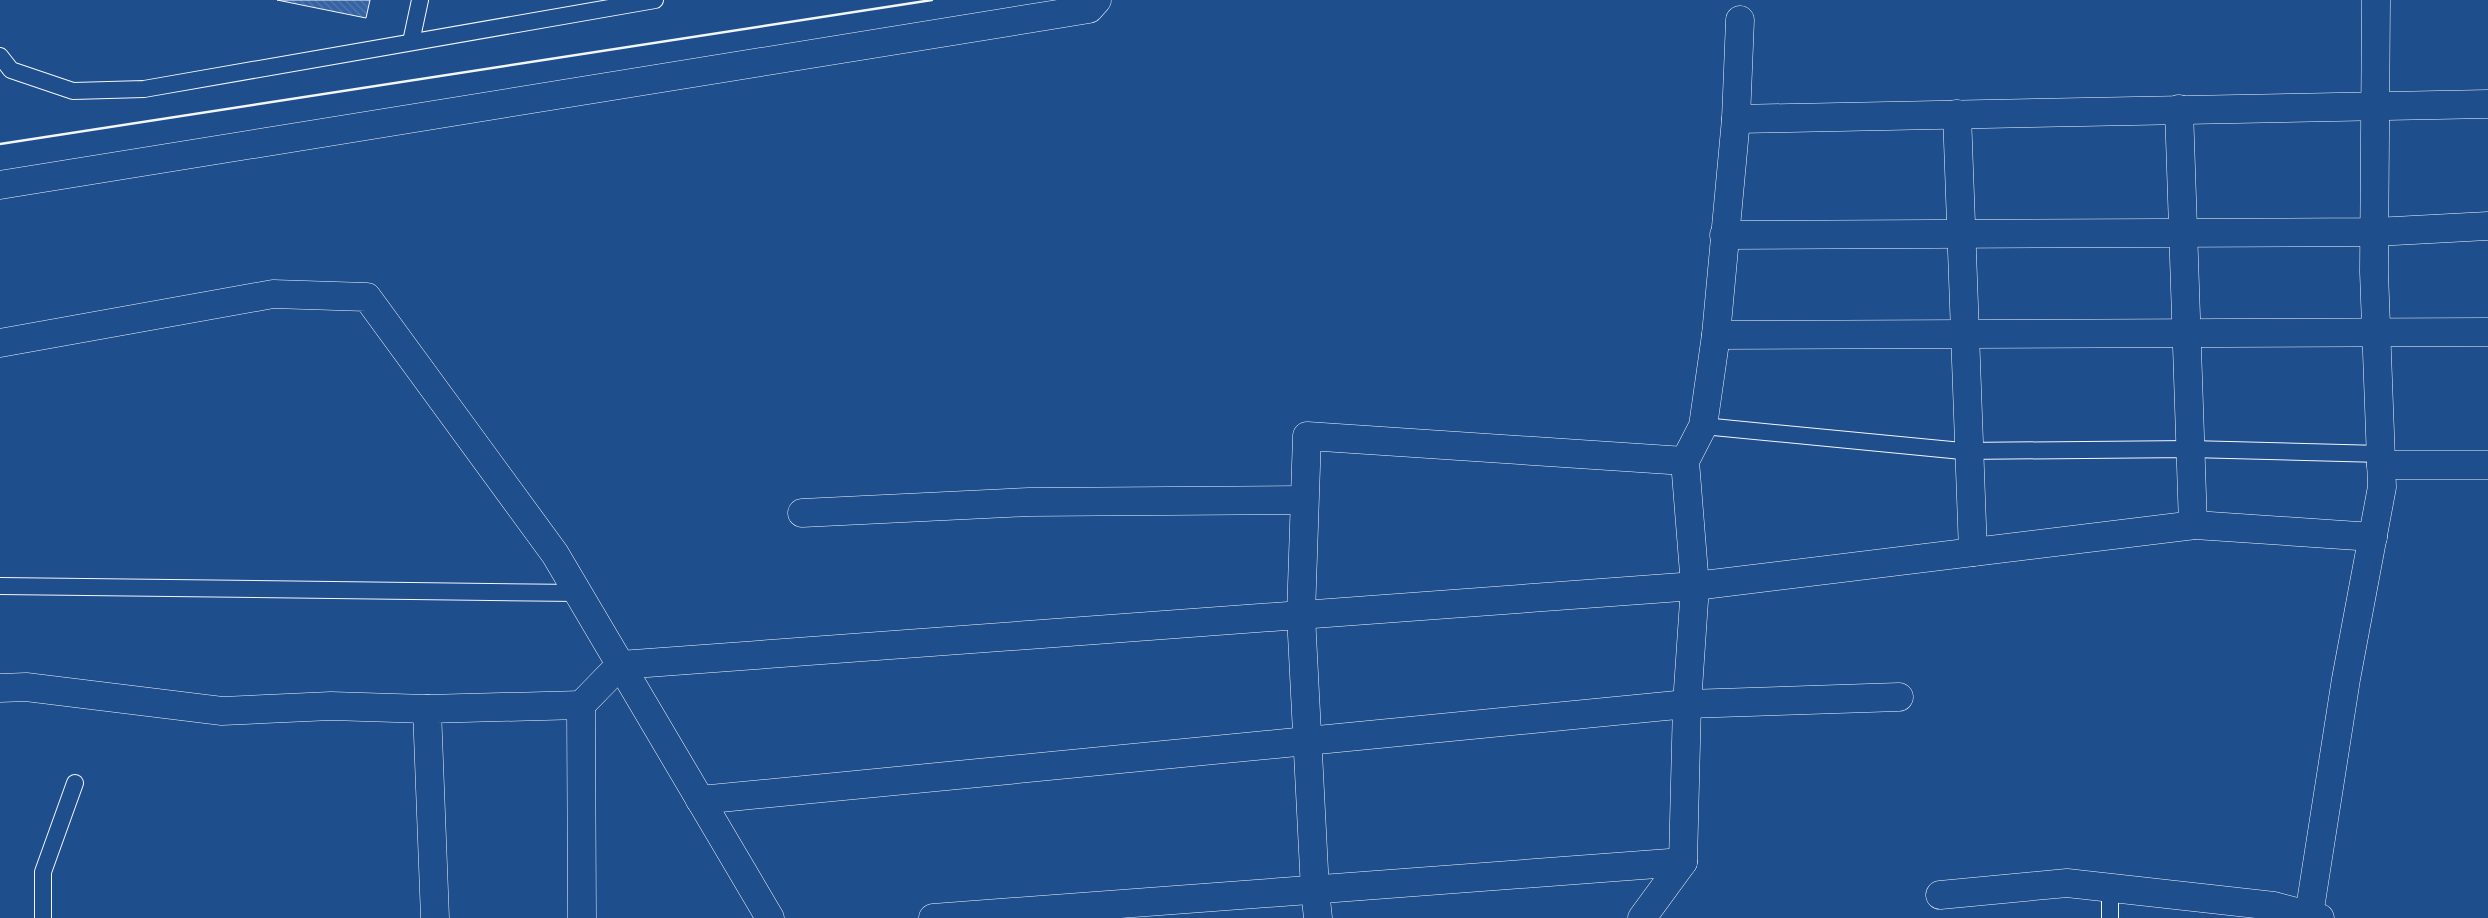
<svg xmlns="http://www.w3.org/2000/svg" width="2488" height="918" viewBox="0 0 2488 918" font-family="Georgia,serif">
	<defs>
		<pattern id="building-back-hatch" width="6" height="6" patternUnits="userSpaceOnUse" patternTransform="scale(1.25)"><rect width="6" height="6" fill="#3563a3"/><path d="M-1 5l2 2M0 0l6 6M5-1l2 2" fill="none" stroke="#537ab1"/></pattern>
	</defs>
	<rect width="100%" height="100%" fill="#1f4e8c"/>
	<!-- building -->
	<path fill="url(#building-back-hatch)" stroke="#f2f6ff" d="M 277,0 L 370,0 L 366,18 Z"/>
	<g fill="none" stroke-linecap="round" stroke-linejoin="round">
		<!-- lane casing -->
		<g stroke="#f2f6ff" stroke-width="18">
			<g id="lane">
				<path d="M 411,42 L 420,0"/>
				<path d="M 0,56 L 11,70 L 73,91 L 144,89 L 655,0"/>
				<path d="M 1703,426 L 1962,451 L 2190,449 L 2381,454"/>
				<path d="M 0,586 L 578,593"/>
				<path d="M 2110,888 L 2110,918"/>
				<path d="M 43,918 L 43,872 L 75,783"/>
			</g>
		</g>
		<!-- street casing -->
		<g stroke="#f2f6ff" stroke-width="29">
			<g id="street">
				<path d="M 2179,109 L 2193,525"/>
				<path d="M 1957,114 L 1973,552"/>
				<path d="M 1736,119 L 2488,104"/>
				<path d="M 1724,235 L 2375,232 L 2488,226"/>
				<path d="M 1716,335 L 2488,332"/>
				<path d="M 0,343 L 273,294 L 367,297 L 555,554 L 770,918"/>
				<path d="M 2381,465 L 2488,465"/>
				<path d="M 802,513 L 1029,502 L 1304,500"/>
				<path d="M 0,688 L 26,687 L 222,711 L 331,706 L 427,709"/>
				<path d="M 581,705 L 620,665 L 1695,586 L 2195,525 L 2373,537"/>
				<path d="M 700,800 L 1687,704 L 1899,697"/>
				<path d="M 1940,895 L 2067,883 L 2274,906 L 2320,918"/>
				<path d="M 2309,915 L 2346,679 L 2382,487 L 2374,272 L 2376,0"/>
				<path d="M 435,918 L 427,709 L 581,705 L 582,918"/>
				<path d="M 933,918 L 1683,862"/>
				<path d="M 1318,918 L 1315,890 L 1301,615 L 1307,436 L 1685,461"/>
				<path d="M 1642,918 L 1683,862 L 1687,704 L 1695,586 L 1685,461 L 1703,426 L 1716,335 L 1736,119 L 1740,20"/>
			</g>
		</g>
		<!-- secondary casing -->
		<g stroke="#f2f6ff" stroke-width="29">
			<path id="secondary" d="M 0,185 L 1089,9 L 1097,0"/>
		</g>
		<!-- lane -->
		<use href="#lane" stroke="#1f4e8c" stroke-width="16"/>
		<!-- street -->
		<use href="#street" stroke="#1f4e8c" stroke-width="28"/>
		<!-- secondary -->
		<use href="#secondary" stroke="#1f4e8c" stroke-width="28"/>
		<!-- wall -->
		<path stroke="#f2f6ff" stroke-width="2.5" d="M 0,144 L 932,0"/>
	</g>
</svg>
